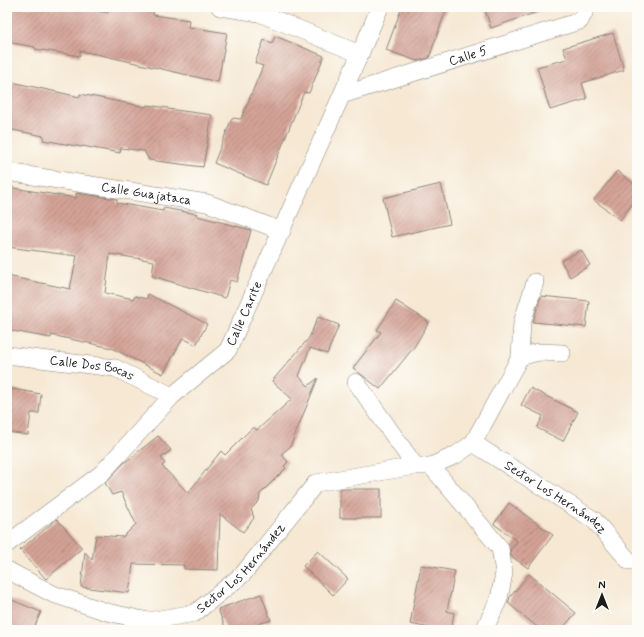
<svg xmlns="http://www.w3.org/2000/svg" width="644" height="637" viewBox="0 0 644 637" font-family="Mynerve,sans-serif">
	<defs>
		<pattern id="building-hatch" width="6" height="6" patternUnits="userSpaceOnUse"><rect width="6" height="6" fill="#d4a396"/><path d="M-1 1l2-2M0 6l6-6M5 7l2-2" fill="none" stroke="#ab847a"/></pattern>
	</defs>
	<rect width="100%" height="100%" fill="#fdfcf7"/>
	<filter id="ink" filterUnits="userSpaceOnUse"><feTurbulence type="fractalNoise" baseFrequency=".025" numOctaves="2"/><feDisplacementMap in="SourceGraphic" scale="8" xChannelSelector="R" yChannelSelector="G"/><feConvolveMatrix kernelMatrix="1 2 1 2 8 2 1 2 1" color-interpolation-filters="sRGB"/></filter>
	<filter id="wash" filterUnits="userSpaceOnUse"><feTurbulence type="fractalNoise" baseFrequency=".012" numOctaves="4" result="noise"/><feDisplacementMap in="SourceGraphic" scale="16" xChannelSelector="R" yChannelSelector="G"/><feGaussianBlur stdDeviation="0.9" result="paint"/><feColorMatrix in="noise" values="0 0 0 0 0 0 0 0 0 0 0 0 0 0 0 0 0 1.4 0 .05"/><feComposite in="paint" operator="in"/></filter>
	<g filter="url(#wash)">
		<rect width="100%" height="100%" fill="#f6e8d3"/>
		<g id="blocks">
			<!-- building -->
			<g fill="url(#building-hatch)">
				<path d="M 7,7 L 72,7 L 108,13 L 109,7 L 154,7 L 153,15 L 189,20 L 188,27 L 227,33 L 218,82 L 101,55 L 80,51 L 80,56 L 35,49 L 35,47 L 7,42 Z"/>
				<path d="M 402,7 L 447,7 L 429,58 L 417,61 L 386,50 Z"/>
				<path d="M 484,7 L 543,7 L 543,10 L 491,28 Z"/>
				<path d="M 613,33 L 624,70 L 582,83 L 587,99 L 550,110 L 537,67 L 567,59 L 563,48 Z"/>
				<path d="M 275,36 L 324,56 L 309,93 L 304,92 L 266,185 L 214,163 L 232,118 L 241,119 L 263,66 L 255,63 L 264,40 L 272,44 Z"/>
				<path d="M 7,81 L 80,97 L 80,94 L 146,107 L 147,105 L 168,108 L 168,109 L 212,115 L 203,167 L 149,160 L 144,151 L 121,148 L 120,153 L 82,146 L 82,147 L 43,140 L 44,136 L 7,129 Z"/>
				<path d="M 617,171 L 637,186 L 637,198 L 620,220 L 594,200 Z"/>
				<path d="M 441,184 L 450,224 L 392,237 L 383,198 Z"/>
				<path d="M 7,187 L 76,198 L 76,193 L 117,199 L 117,203 L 163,211 L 164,208 L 197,214 L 197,216 L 251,230 L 237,282 L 230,280 L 225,298 L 152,276 L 154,261 L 110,254 L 105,293 L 134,299 L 135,296 L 147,299 L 148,294 L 207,324 L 196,345 L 183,338 L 163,374 L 112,348 L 51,335 L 51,338 L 7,330 L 7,276 L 70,289 L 77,256 L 7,247 Z"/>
				<path d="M 581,250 L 590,265 L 570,277 L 561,261 Z"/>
				<path d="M 541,296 L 589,301 L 586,327 L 533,322 Z"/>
				<path d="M 396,301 L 429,322 L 414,347 L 380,389 L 353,368 L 381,332 L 377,330 Z"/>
				<path d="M 318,317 L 339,325 L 327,354 L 310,348 L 299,376 L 308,386 L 318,378 L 290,447 L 281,454 L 288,462 L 284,466 L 286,468 L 260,494 L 259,501 L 251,509 L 254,518 L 243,532 L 220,514 L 218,570 L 184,569 L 184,565 L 133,564 L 129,593 L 81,587 L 85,552 L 92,560 L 96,535 L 123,537 L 136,524 L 121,492 L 112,495 L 105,483 L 124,463 L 158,436 L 171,450 L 161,458 L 165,463 L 162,466 L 188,493 L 221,451 L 225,455 L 253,427 L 257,430 L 292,399 L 272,381 L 309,338 Z"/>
				<path d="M 7,388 L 41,394 L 39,413 L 31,413 L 28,435 L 7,432 Z"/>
				<path d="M 530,388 L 578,412 L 563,441 L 537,428 L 543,416 L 521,405 Z"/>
				<rect x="340" y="489" width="41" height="29"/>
				<path d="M 509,503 L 553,535 L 528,568 L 511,556 L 510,550 L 517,541 L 494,524 Z"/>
				<path d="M 57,519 L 82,548 L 46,579 L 20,550 Z"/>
				<path d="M 318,551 L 348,579 L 333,595 L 303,566 Z"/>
				<path d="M 421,565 L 455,571 L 447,611 L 454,613 L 451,630 L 440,630 L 410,624 Z"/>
				<path d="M 529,574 L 576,613 L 561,630 L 541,630 L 508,603 L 510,597 Z"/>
				<path d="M 261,594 L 271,620 L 240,630 L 226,630 L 218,609 Z"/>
				<path d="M 7,598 L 41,612 L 33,630 L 19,630 L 7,625 Z"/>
			</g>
		</g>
	</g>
	<g filter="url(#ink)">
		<use href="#blocks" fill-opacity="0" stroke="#898278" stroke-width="1"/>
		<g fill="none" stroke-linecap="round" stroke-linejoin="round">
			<!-- minor casing -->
			<g stroke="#898278" stroke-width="18">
				<g id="minor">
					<path d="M 220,7 L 259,13 L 360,54"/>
					<path id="s1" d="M 342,95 L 580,21 L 587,7"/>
					<path id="s2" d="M 7,172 L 207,203 L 282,231"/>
					<path id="s3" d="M 7,355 L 115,368 L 172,396"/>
					<path d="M 520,357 L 522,323 L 535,282"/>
					<path d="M 356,382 L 415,466"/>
					<path id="s4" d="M 473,443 L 594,520 L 629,561"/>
					<path d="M 431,466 L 500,548 L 504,573 L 499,599 L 484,630"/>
					<path id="s5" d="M 7,544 L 102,473 L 172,396 L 228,350 L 360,54 L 380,7"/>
					<path id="s6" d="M 7,570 L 53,594 L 107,612 L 148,621 L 195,613 L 243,574 L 316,483 L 415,466 L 431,466 L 456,455 L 473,443 L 520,357 L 538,352 L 562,353"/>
				</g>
			</g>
			<!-- minor -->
			<use href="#minor" stroke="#fff" stroke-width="17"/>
		</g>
	</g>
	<g text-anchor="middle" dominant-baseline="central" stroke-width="4" stroke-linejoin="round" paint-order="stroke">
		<!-- street labels -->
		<g font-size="13" fill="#1c1c1c" stroke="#fdfcf7">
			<text stroke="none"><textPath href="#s1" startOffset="132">Calle 5</textPath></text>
			<text stroke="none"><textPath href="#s2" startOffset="141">Calle Guajataca</textPath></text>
			<text stroke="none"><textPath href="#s5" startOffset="335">Calle Carite</textPath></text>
			<text stroke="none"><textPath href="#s3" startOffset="86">Calle Dos Bocas</textPath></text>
			<text stroke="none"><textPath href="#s4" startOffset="99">Sector Los Hernández</textPath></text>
			<text stroke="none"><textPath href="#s6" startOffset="263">Sector Los Hernández</textPath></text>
		</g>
	</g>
	<!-- margin -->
	<rect width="644" height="637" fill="none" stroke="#fdfcf7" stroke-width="24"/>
	<!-- north arrow -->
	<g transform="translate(602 595)" stroke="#fdfcf7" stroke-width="3" paint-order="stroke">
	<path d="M0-3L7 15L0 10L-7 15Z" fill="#1c1c1c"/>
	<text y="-6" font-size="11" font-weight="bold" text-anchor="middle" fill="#1c1c1c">N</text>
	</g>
</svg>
